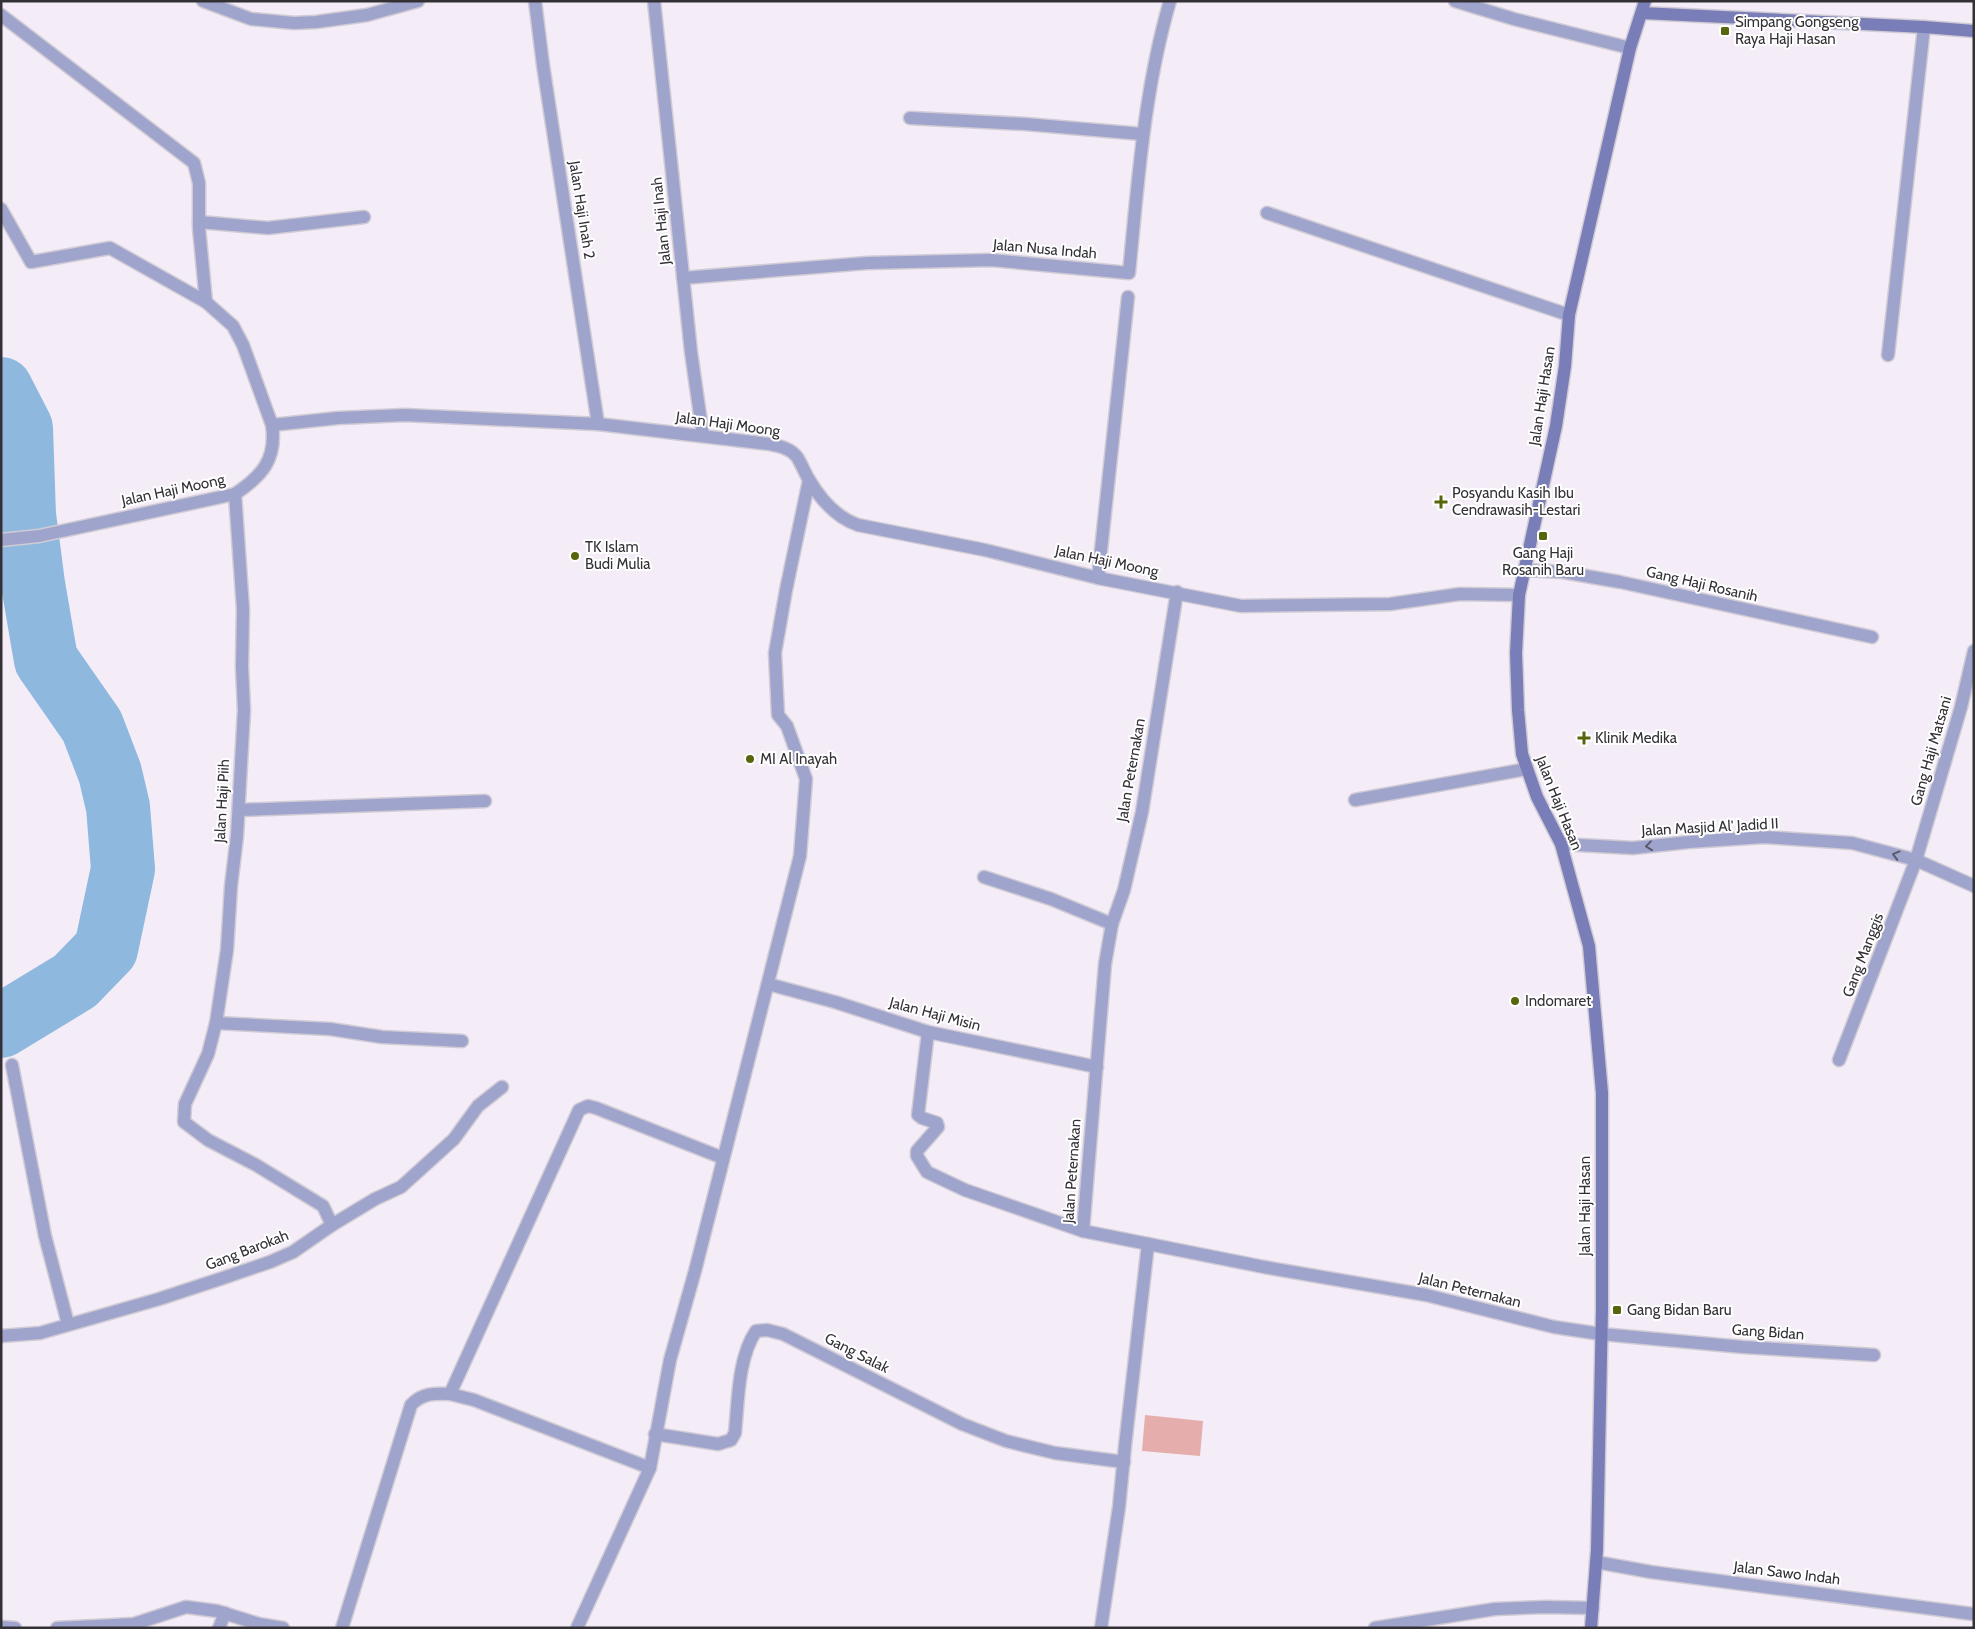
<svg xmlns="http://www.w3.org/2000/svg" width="1975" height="1629" viewBox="0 0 1975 1629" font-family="Cabin,sans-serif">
	<rect width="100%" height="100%" fill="#f4edf8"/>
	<!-- pitch -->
	<path fill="#e5adac" d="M 1145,1415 L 1203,1421 L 1200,1456 L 1142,1451 Z"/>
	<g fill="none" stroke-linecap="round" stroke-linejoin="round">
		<!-- river -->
		<path stroke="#8fb8de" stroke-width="64" d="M 1,389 L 21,428 L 24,515 L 33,584 L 46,660 L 92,726 L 110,773 L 118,807 L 123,869 L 106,949 L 75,981 L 1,1026"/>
		<!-- street casing -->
		<g stroke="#d1cbd5" stroke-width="15">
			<g id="street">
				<path d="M 203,1 L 251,19 L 294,23 L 316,22 L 367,15 L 418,1"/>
				<path d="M 535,1 L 543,65 L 598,424"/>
				<path d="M 654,1 L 691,352 L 703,436"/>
				<path d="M 1455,1 L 1514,19 L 1630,48"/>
				<path d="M 1,15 L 194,163 L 199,183 L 199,228 L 206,302"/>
				<path d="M 910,118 L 1025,124 L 1142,134"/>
				<path d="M 1,209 L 31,262 L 110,248 L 206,302 L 233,326 L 243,345 L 272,425 C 277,459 262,476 235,494 L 39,536 L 1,540"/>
				<path d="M 1267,213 L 1569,315"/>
				<path d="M 199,222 L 268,228 L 364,217"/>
				<path d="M 683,278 L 867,263 L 991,260 L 1129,273 C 1138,182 1144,90 1170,1"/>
				<path d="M 1888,355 L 1924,27"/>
				<path d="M 272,425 L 338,418 L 405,415 L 598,424 L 769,444 C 779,446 790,448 797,457 C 801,463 804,471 808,478 C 820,499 835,517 858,525 L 985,550 L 1098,578 L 1241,606 L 1390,604 L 1460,594 L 1519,595"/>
				<path d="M 1525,570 L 1563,572 L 1620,582 L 1872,637"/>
				<path d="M 1098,578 L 1128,297"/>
				<path d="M 1355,800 L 1527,769"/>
				<path d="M 239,810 L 485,801"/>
				<path d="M 1561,844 L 1633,848 L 1689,842 L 1764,837 L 1852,843 L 1916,860 L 1974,886"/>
				<path d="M 984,877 L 1051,899 L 1112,924"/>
				<path d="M 768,984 L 835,1002 L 928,1032 L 1097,1067"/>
				<path d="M 216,1023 L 330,1029 L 382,1037 L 462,1041"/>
				<path d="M 928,1032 L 918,1115 L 922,1118 L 937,1123 L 938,1127 L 917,1151 L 917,1156 L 927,1172 L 965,1190 L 1083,1231 L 1264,1267 L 1426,1295 L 1554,1327 L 1601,1334 L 1743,1347 L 1874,1355"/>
				<path d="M 1839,1060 L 1916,860 L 1961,707 L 1974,651"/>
				<path d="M 12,1065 L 45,1236 L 68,1324"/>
				<path d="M 332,1225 L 375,1199 L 401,1187 L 454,1139 L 478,1106 L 502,1087"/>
				<path d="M 1083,1231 L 1105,964 L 1112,924 L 1124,890 L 1142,812 L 1177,592"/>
				<path d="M 1,1336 L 40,1333 L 159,1299 L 220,1279 L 270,1262 L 293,1252 L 332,1225 L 323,1206 L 256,1165 L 208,1140 L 184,1122 L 185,1104 L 208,1054 L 216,1023 L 227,950 L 231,886 L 237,836 L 244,710 L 242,667 L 243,609 L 235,494"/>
				<path d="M 655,1434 L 718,1444 L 731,1440 L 735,1433 C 738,1402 738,1357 756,1331 L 767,1330 L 783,1334 L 962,1424 L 1006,1441 L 1055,1453 L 1124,1462"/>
				<path d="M 650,1468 L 474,1400 L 450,1394 L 579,1110 L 588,1106 L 596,1108 L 723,1158"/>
				<path d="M 1596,1562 L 1651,1572 L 1973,1614"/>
				<path d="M 1,1627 L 15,1628"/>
				<path d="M 57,1628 L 134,1624 L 186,1607 L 217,1611 L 259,1624 L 283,1628"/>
				<path d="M 219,1628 L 225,1613"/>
				<path d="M 342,1628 L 411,1405 C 422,1393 435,1393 450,1394"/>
				<path d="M 577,1628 L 650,1468 L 670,1360 L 695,1271 L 800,856 L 806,779 L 787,726 L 778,715 L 775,653 L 786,590 L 809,480"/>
				<path d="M 1101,1628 L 1119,1507 L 1125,1446 L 1148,1244"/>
				<path d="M 1375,1628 L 1495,1609 L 1546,1607 L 1593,1608"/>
			</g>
		</g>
		<!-- secondary casing -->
		<g stroke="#d1cbd5" stroke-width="15">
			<g id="secondary">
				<path d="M 1642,13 L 1924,27 L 1974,31"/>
				<path d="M 1591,1628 L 1597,1550 L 1602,1309 L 1602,1093 L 1589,946 L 1561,844 L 1537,797 L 1522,754 L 1518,710 L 1516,653 L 1519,595 L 1556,426 L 1565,366 L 1569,315 L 1630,48 L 1645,1"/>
			</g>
		</g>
		<!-- street -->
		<use href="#street" stroke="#9fa4cc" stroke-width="12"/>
		<!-- secondary -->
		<use href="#secondary" stroke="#797eb8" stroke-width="12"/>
	</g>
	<!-- one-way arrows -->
	<defs><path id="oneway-chevron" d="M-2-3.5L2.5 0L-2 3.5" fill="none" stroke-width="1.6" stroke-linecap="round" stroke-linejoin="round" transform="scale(1.25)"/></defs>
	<g stroke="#59596a">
		<use href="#oneway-chevron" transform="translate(1649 846) rotate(173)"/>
		<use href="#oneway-chevron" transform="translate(1896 855) rotate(-165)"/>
	</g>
	<!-- markers -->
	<g fill="#57660d" stroke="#fff" stroke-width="2">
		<rect x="1720" y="26" width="10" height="10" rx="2.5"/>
		<path d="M1438.5 494.5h5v5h5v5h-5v5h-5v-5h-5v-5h5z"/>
		<rect x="1538" y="531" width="10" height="10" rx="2.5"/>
		<circle cx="575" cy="556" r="5"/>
		<path d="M1581.5 730.5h5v5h5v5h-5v5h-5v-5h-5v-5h5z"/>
		<circle cx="750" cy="759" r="5"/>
		<circle cx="1515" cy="1001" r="5"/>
		<rect x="1612" y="1305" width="10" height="10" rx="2.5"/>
	</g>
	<g text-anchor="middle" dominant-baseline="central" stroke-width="4" stroke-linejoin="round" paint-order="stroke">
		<!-- poi labels -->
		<g font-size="15" fill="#343136" stroke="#fff" text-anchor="start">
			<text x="1735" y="22">Simpang Gongseng<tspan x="1735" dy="17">Raya Haji Hasan</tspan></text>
			<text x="1452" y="493">Posyandu Kasih Ibu<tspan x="1452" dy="17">Cendrawasih-Lestari</tspan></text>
			<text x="585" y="547">TK Islam<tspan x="585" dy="17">Budi Mulia</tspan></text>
			<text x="1543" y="553" text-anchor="middle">Gang Haji<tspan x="1543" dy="17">Rosanih Baru</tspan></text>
			<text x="1595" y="738">Klinik Medika</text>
			<text x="760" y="759">MI Al Inayah</text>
			<text x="1525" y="1001">Indomaret</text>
			<text x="1627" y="1310">Gang Bidan Baru</text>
		</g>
		<!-- street labels -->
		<g font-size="15" fill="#343136" stroke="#fff">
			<text transform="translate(582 210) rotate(81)">Jalan Haji Inah 2</text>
			<text transform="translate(661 221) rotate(-96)">Jalan Haji Inah</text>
			<text transform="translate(1045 249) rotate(5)">Jalan Nusa Indah</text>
			<text transform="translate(1542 396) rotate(-81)">Jalan Haji Hasan</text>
			<text transform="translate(728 424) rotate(8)">Jalan Haji Moong</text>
			<text transform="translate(173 490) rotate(-12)">Jalan Haji Moong</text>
			<text transform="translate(1107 561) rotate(12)">Jalan Haji Moong</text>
			<text transform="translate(1702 584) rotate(13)">Gang Haji Rosanih</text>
			<text transform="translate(1931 751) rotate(-74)">Gang Haji Matsani</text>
			<text transform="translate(1131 770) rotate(-80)">Jalan Peternakan</text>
			<text transform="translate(222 801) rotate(-87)">Jalan Haji Piih</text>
			<text transform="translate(1559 803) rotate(68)">Jalan Haji Hasan</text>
			<text transform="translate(1710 827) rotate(-3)">Jalan Masjid Al' Jadid II</text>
			<text transform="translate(1863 955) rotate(-69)">Gang Manggis</text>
			<text transform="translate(935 1014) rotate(15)">Jalan Haji Misin</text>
			<text transform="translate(1072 1171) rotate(-86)">Jalan Peternakan</text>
			<text transform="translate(1585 1206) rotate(-90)">Jalan Haji Hasan</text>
			<text transform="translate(247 1250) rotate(-21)">Gang Barokah</text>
			<text transform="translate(1470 1290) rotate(14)">Jalan Peternakan</text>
			<text transform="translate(1768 1332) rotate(4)">Gang Bidan</text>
			<text transform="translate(857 1353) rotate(27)">Gang Salak</text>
			<text transform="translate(1787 1573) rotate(7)">Jalan Sawo Indah</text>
		</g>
	</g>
	<!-- border -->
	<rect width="1975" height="1629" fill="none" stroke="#343136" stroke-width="5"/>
</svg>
